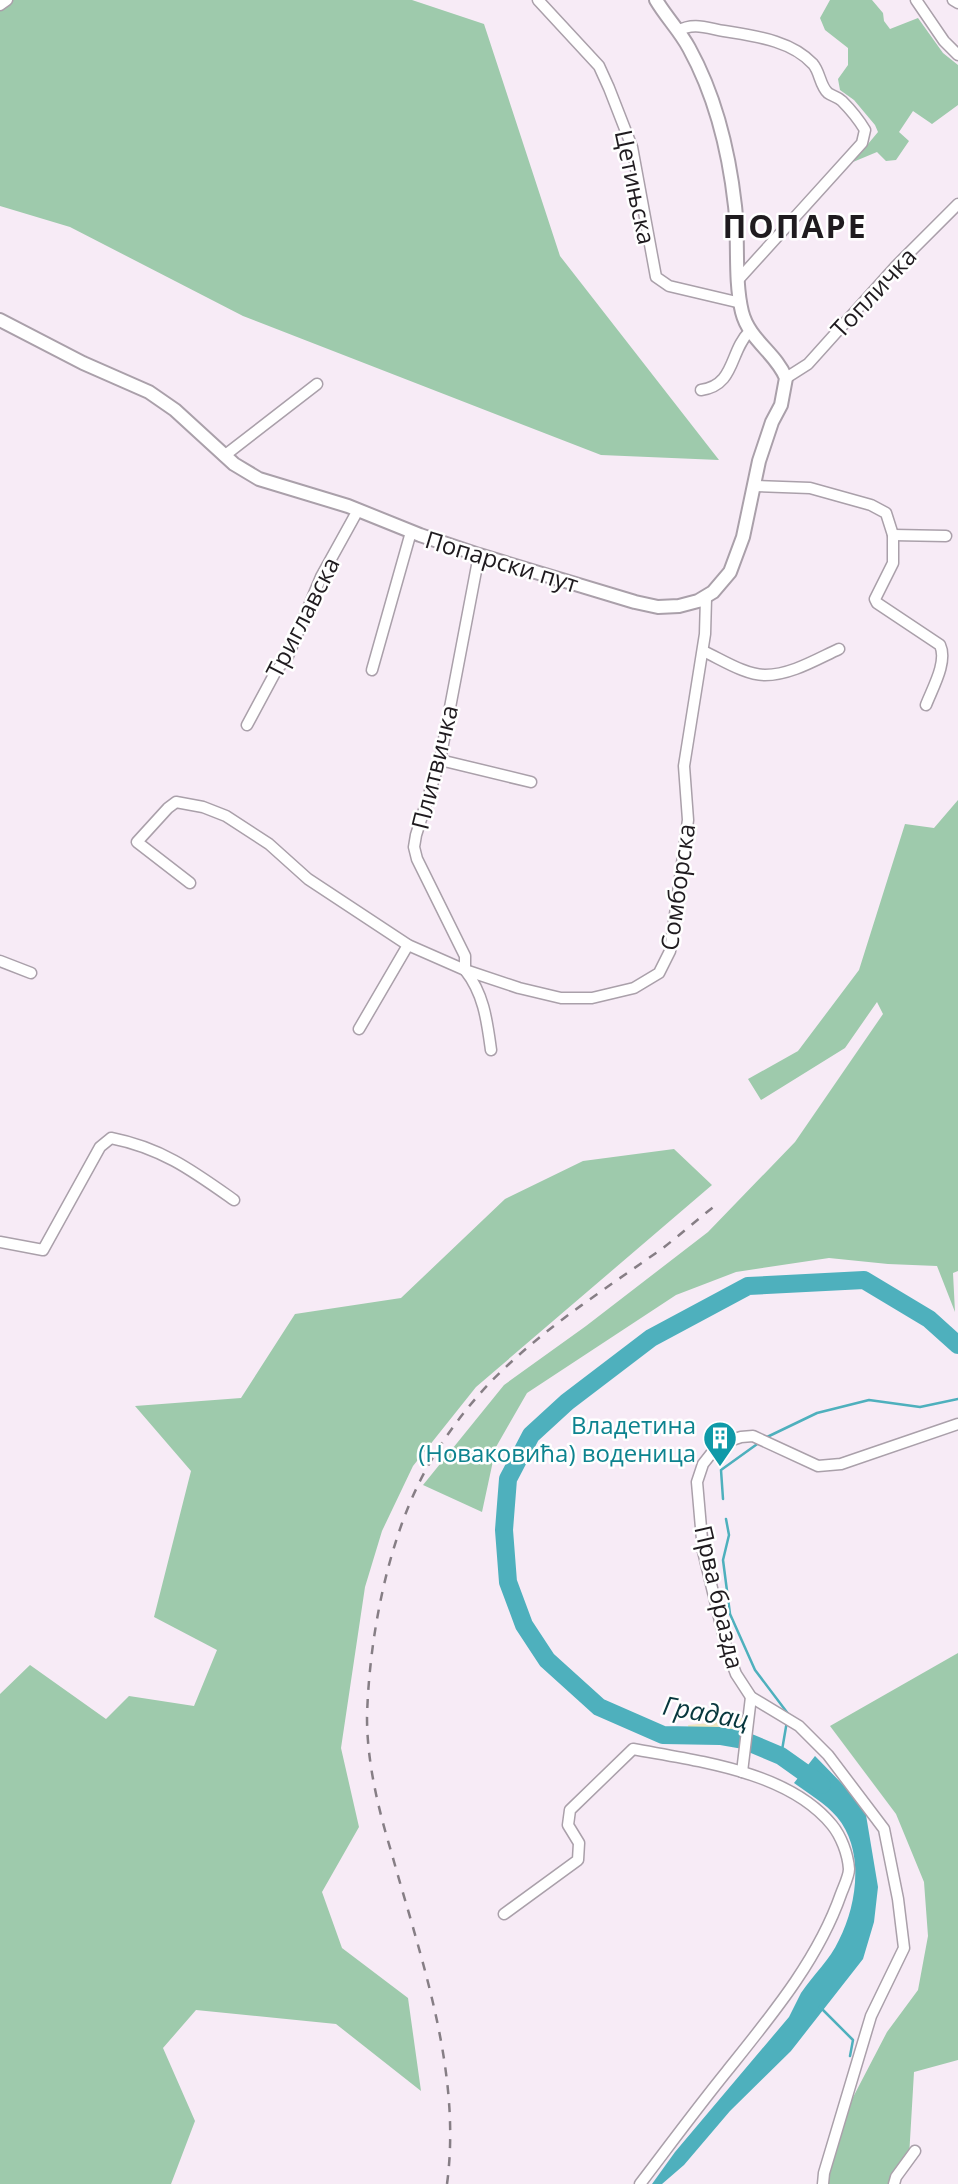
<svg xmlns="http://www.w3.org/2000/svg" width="958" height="2184" viewBox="0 0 958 2184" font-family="'Open Sans',sans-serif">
	<rect width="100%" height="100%" fill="#f7ebf6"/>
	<!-- green -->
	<g fill="#9ecaac">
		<path d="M 0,0 L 412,0 L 484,24 L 560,256 L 719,460 L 601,455 L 243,316 L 70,227 L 0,206 Z"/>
		<path d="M 830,0 L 872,0 L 883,13 L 884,21 L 890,29 L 918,18 L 943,53 L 958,65 L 958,105 L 932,124 L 913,111 L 899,132 L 909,141 L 896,160 L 886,161 L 877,152 L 853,162 L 878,132 L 875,125 L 854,100 L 840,90 L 838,79 L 848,65 L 848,48 L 825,30 L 820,18 Z"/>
		<path d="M 958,800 L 958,1271 L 953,1273 L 955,1312 L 937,1266 L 888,1264 L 829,1258 L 736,1272 L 676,1295 L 527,1393 L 496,1447 L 482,1512 L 423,1485 L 504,1385 L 586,1326 L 708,1232 L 795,1142 L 883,1014 L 877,1002 L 845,1048 L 761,1100 L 748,1079 L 798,1051 L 859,970 L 905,824 L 934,828 Z"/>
		<path d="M 674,1149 L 712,1185 L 476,1387 L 413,1466 L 382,1531 L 365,1587 L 341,1748 L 359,1827 L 322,1892 L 342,1948 L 408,1998 L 421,2091 L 336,2024 L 196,2010 L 163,2048 L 195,2121 L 171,2184 L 0,2184 L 0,1694 L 30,1665 L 106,1719 L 129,1696 L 194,1706 L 217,1650 L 154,1617 L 191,1471 L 135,1406 L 241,1398 L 295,1314 L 401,1298 L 505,1199 L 583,1161 Z"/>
		<path d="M 958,1653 L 958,2060 L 914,2072 L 909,2157 L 894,2184 L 822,2184 L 837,2128 L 887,2032 L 918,1990 L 928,1936 L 924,1882 L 896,1814 L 830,1726 Z"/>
	</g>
	<!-- sand -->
	<path fill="#f0e6c0" d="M 748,1716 L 743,1740 L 720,1736 L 690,1736 L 688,1725 L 731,1721 Z"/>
	<!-- water -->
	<path fill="#4eb0bd" d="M 815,1756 L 855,1797 L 866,1815 L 878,1887 L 874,1922 L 863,1959 L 791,2051 L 730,2111 L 684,2165 L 662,2184 L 652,2184 L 675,2152 L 789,2017 C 793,2009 797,2001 801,1993 C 813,1975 830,1960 839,1940 C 857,1905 865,1850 837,1817 C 825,1803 809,1794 794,1783 Z"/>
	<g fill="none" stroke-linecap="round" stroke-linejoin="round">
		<!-- stream -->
		<g stroke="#4eb0bd" stroke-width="2.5">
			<path d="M 765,1438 L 817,1413 L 869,1400 L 920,1407 L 958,1399"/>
			<path d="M 723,1499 L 721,1470 L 760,1442"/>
			<path d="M 726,1519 L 729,1535 L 723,1560 L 730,1614 L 755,1670 L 789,1715"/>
			<path d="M 781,1756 L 787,1721"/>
			<path d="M 820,2007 L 853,2040 L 850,2056"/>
		</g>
		<!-- river -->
		<path stroke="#4eb0bd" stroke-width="18" d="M 822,1785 L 781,1756 L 743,1740 L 720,1736 L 663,1735 L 599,1707 L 547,1660 L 524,1625 L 508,1582 L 504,1530 L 508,1479 L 531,1435 L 567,1402 L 651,1338 L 748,1286 L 864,1280 L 929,1319 L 958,1345"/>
		<!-- minor casing -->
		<g stroke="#aaa0aa" stroke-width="13">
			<g id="minor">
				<path d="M 538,0 L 599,66 L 609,88 L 632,147 L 656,277 L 669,286 L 741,303"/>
				<path d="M 916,0 L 944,41 L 958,55"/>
				<path d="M 953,0 L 958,3"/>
				<path d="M 0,5 L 7,0"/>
				<path d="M 678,31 C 693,22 707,28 724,31 C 754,36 791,40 813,64 C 820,72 820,86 828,93 C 832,96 838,97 842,101 C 850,109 859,120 865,130 L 862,143 L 739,279"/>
				<path d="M 786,378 L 808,364 L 896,266 L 958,204"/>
				<path d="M 701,390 C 736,385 729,351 750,331"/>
				<path d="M 224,456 L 317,384"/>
				<path d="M 754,486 L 810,488 L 871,505 L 886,513 L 893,535 L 893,563 L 875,599 L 877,603 L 940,645 C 948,662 932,689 926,705"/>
				<path d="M 893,535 L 946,536"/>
				<path d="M 703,651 C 721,659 745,675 765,675 C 791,675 817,659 839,649"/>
				<path d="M 372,670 L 411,532"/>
				<path d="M 247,725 L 276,671 L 288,656 L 321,577 L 358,510"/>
				<path d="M 440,760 L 531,782"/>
				<path d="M 190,883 L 137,842 L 168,808 L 176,802 L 203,807 L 226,816 L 269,844 L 308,879 L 408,945 L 465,970 L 519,988 L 561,998 L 592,998 L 634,988 L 659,973 L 670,951 L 688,820 L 684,766 L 705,634 L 706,598"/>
				<path d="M 0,961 L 31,973"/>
				<path d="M 465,970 L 465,956 L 417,859 L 414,847 L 416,835 L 440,760 L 479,555"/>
				<path d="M 465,970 C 484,994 487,1021 491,1050"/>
				<path d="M 359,1029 L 408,945"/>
				<path d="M 0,1242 L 43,1250 L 100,1147 L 111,1138 C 162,1148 193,1171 234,1200"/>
				<path d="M 742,1772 L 751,1697"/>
				<path d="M 504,1914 L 578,1860 L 579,1843 L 568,1825 L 570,1810 L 633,1749 C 697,1761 788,1771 832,1825 C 841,1836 848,1854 849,1869 C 849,1876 844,1886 841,1894 C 818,1960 771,2016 727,2071 C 697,2108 669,2146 640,2184"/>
				<path d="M 823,2184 L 824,2173 L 871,2016 L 904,1948 L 898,1899 L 884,1829 L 828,1755 L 799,1726 L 751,1697 L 736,1674 L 727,1650 L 703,1551 L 697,1482 L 703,1464 L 714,1450 L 726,1442 L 741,1437 L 753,1436 L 818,1466 L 841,1464 L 958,1424"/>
				<path d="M 894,2184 L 896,2177 L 915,2151"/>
			</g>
		</g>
		<!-- tertiary casing -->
		<g stroke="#aaa0aa" stroke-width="16">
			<path id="tertiary" d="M 0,320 L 83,363 L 149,392 L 175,410 L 234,464 L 259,479 L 348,506 L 420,535 L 479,555 L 635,602 L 658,607 L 679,606 L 698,601 L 713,592 L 730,572 L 743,537 L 759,461 L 772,422 L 781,405 L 786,378 C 776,353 749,340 742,312 C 734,279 739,240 735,206 C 729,152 716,97 689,48 C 680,31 666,17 656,0"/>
		</g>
		<!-- minor -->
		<use href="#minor" stroke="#fff" stroke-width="10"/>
		<!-- tertiary -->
		<use href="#tertiary" stroke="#fff" stroke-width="12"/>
		<!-- rail -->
		<path stroke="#867e85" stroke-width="2.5" stroke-dasharray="9 9" stroke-linecap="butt" d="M 447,2184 C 462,2071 421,1959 391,1851 C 378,1808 367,1762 367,1717 C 369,1641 386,1549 420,1481 C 441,1439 474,1396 509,1364 C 556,1320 611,1285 663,1248 C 681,1234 698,1219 716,1205"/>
	</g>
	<!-- icons -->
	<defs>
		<g id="building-pin" transform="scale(1.75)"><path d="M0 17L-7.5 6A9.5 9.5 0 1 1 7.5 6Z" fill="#0f9aa8" stroke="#fff"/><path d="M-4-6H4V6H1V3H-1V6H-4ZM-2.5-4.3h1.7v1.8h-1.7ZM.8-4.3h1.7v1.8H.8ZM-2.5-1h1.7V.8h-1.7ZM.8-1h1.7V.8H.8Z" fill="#fff"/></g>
	</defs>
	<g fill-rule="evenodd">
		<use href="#building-pin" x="720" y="1438"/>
	</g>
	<g text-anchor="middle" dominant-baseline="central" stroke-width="5" stroke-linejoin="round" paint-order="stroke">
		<!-- street labels -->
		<g font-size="24" fill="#1f1b1f" stroke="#fff">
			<text transform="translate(636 187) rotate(78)">Цетињска</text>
			<text transform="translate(873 292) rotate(-47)">Топличка</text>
			<text transform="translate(502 561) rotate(17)">Попарски пут</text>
			<text transform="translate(302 617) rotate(-63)">Триглавска</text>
			<text transform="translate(434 767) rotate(-76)">Плитвичка</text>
			<text transform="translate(677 887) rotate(-82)">Сомборска</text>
			<text transform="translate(720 1597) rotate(77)">Прва бразда</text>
		</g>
		<!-- culture labels -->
		<g font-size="24" fill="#0d838f" stroke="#fff" text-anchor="end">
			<text x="696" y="1424">Владетина<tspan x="696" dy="28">(Новаковића) воденица</tspan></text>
		</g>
		<!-- water labels -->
		<g font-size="26" font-style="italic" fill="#07373d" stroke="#fff">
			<text transform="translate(706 1712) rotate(10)">Градац</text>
		</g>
		<!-- district labels -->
		<g font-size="32" font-weight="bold" letter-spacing="2" fill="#1f1b1f" stroke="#fff">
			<text x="795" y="225">ПОПАРЕ</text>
		</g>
	</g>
</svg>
